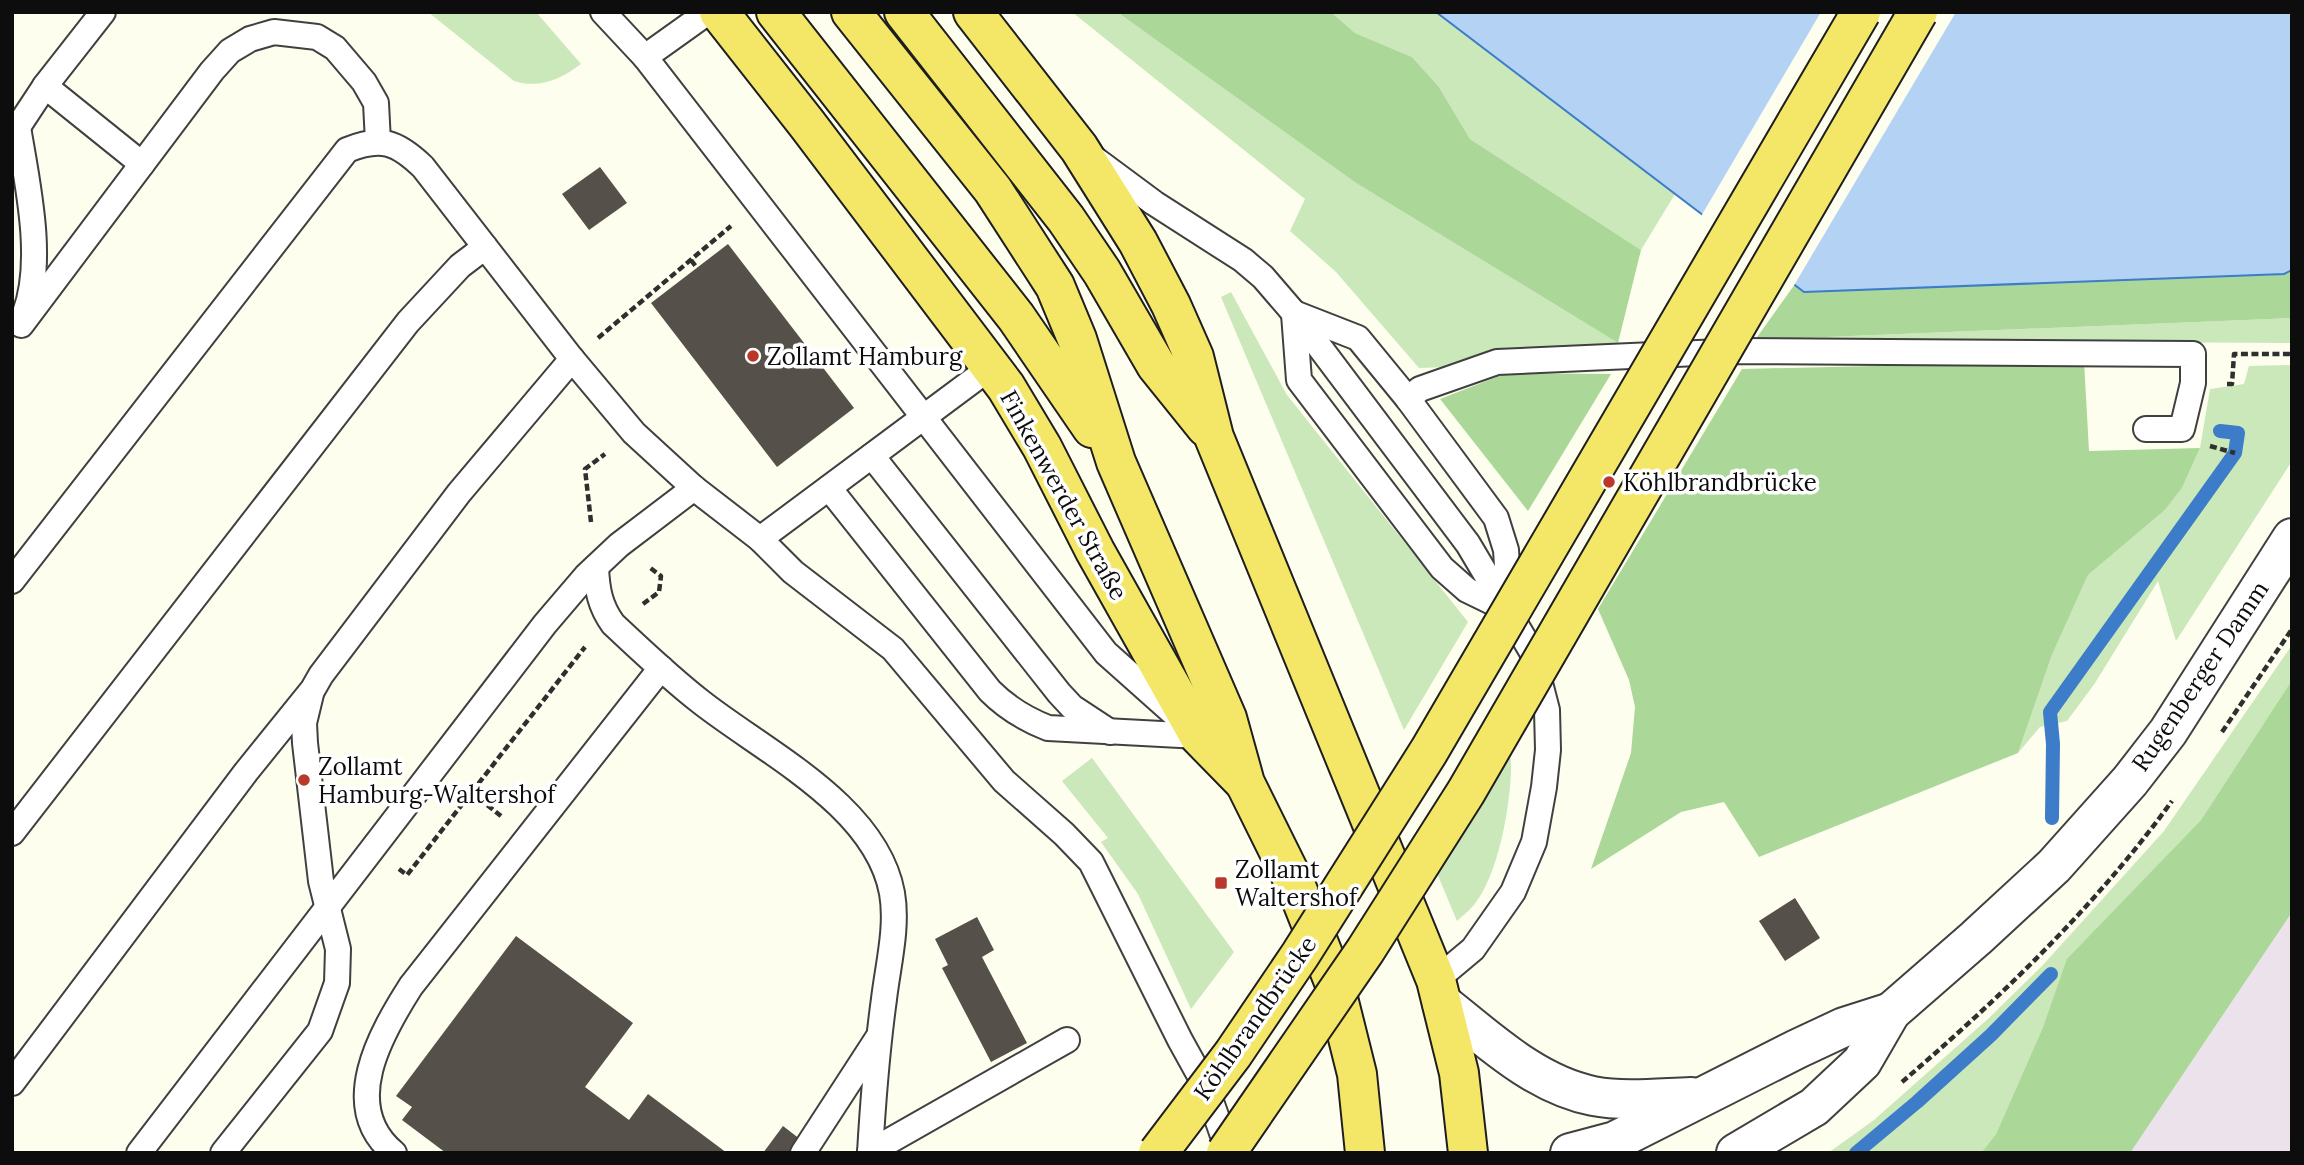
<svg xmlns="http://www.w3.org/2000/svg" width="2304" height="1165" viewBox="0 0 2304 1165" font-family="Lora,serif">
	<rect width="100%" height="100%" fill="#fefeee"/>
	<!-- industrial -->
	<path fill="#ece2eb" d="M 2292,836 L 2292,1153 L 2077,1153 Z"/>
	<!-- green -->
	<g fill="#cae8b9">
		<path d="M 428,12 L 536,12 L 581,64 C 561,79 540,89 514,81 Z"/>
		<path d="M 1072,12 L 1117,12 L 1356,183 L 1618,343 L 1491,352 L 1448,367 L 1419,368 L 1336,272 L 1290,231 L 1305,199 Z"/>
		<path d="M 1331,12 L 1436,12 L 1675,194 L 1641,250 L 1470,139 L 1439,87 L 1412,57 L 1355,33 Z"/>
		<path d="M 1231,292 L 1287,395 L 1468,622 L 1404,730 L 1221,297 Z"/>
		<path d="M 2292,318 L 2292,343 L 1755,340 Z"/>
		<path d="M 2292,365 L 2292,461 L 2176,641 L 2158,581 L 2095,683 L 2067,721 L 2040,727 L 2018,753 L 2052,655 L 2088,575 L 2165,510 L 2182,488 L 2200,448 L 2210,389 L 2244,384 L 2249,366 Z"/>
		<path d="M 2292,645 L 2292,680 L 2201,820 L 2068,959 L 2043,1027 L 1996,1134 L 1981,1153 L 1828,1153 L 1874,1120 L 1989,1018 L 2042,966 L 2164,831 Z"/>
		<path d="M 1505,732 C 1507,744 1512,758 1511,770 C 1510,808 1498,877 1473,906 C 1469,911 1462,916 1457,921 L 1431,859 Z"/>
		<path d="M 1092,758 L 1234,952 L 1191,1009 L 1138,894 L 1101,842 L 1108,838 L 1062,781 Z"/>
	</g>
	<!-- forest -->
	<g fill="#abd898">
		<path d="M 1117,12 L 1331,12 L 1355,33 L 1412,57 L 1439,87 L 1470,139 L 1641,250 L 1618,343 L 1356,183 Z"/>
		<path d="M 2292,270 L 2292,318 L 1755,340 L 1795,284 L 2284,274 Z"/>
		<path d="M 2084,361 L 2089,451 L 2200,448 L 2182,488 L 2165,510 L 2088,575 L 2052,655 L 2018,753 L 1759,857 L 1724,802 L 1681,812 L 1591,869 L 1631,753 L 1635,707 L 1629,680 L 1598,609 L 1742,369 Z"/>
		<path d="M 1507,373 L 1611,374 L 1528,511 L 1440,399 Z"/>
		<path d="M 2292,680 L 2292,912 L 2130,1153 L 1981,1153 L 1996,1134 L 2043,1027 L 2067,959 L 2201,820 Z"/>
	</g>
	<!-- water -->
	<path fill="#b4d3f4" stroke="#3d7cc9" stroke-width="2" d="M 1436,12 L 2292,12 L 2292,270 L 2284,274 L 1804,292 Z"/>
	<!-- pier -->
	<path fill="#fefeee" d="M 1821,12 L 1956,12 L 1793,287 L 1700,218 Z"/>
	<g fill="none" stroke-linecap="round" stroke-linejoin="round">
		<!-- stream -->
		<g stroke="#3d7cc9" stroke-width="14">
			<path d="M 2052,818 L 2053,744 L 2050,712 L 2235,453 L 2238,433 L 2220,431"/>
			<path d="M 1856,1153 L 1917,1102 L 1991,1035 L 2051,974"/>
		</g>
	</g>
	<!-- building -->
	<g fill="#55504a">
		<path d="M 600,167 L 627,203 L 589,230 L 562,194 Z"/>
		<path d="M 728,244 L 854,408 L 777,467 L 651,303 Z"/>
		<path d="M 1795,898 L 1820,938 L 1785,961 L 1759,921 Z"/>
		<path d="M 977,917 L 994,950 L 982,957 L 1027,1043 L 991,1062 L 942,968 L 948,965 L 935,939 Z"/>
		<path d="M 516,936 L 633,1023 L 585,1087 L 629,1120 L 648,1094 L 727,1153 L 446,1153 L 402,1120 L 412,1107 L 396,1096 Z"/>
		<path d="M 783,1126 L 818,1153 L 763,1153 Z"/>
	</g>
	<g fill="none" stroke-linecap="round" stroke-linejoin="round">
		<!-- service casing -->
		<g stroke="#404040" stroke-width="28">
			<g id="service">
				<path d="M 603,12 L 645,57 L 1106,653 L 1179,718"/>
				<path d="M 645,57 L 708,12"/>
				<path d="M 45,86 L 142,164"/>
				<path d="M 18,127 C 27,182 45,260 25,313"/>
				<path d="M 12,136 L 45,86 L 103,12"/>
				<path d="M 1096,160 L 1154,203 L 1243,260 L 1263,277 L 1294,313 L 1468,544 L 1532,652 L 1547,710 L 1548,750 L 1544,787 L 1534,842 L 1513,892 L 1473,949 L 1436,980"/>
				<path d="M 1294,313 L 1358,338 L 1408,399 L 1496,518 L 1506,550 L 1508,582 L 1504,608"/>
				<path d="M 1294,314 L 1299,380 L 1442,568 L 1467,590 L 1504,608"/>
				<path d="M 21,325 L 212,71 L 230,51 L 250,39 L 274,32 L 317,37 L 335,48 L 364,82 L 376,103 L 378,142"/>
				<path d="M 1408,399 L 1420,389 L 1497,362 L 1743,351 L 2193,354 L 2193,383 L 2182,429 L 2146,429"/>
				<path d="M 872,456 L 1059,693 L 1072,707 L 1110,732"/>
				<path d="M 829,488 L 990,691 C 1007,708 1025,719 1048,728 L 1199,736"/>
				<path d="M 760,539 L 991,367"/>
				<path d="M 596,567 C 597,590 600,606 613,624 C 642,651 670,678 701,702 C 766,753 876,806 892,893 C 898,927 888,965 884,999 C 877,1050 873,1101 870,1153"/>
				<path d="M 12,581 L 347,150 C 381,136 397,142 423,167 L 572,359 L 634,433 L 694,488 L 760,539 L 793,572 L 893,649 L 1004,781 L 1064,834 L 1091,862 L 1180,1040 L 1206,1087 L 1229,1153"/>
				<path d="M 12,833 L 408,322 L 460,266 L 485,247"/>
				<path d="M 12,1083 L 246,772 L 313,689 L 321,675 L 459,493 L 572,359"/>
				<path d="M 870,1152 L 1067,1040"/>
				<path d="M 139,1153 L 545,624 L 586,576 L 619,545 L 694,488"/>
				<path d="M 223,1153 L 320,1031 L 337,983 L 338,949 L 321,881 L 305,743 L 304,723 L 311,694"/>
				<path d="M 394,1153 C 338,1107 381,1033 411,986 L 661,668"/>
				<path d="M 803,1153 L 877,1039"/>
			</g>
		</g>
		<!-- minor casing -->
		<g stroke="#404040" stroke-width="42">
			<g id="minor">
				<path d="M 1442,1003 C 1488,1039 1534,1084 1593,1096 C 1624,1102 1659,1098 1691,1097"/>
				<path d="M 1570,1153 L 1615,1141 L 1797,1049 L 1844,1027 L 1891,1012"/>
				<path d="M 1736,1153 L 1814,1107 L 1862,1062 L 1891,1012 L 1976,938 L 2054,866 L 2130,781 L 2168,732 L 2292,538"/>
			</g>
		</g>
		<!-- primary casing -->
		<g stroke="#1e1e1e" stroke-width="42">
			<g id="primary">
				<path d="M 719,12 L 807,124 L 1006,387 L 1042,447 L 1095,551 L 1199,736 L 1244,782"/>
				<path d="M 776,12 L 1016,317 L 1092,428"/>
				<path d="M 851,12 L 993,190 L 1055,286 L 1077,339 L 1116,462 L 1227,718 L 1245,783 L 1296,886 L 1334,982 L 1357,1074 L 1365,1153"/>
				<path d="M 904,12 L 1066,219 L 1102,272 L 1156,365 L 1206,427"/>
				<path d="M 973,12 L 1079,148 L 1138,242 L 1171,305 L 1194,357 L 1214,437 L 1436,980 L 1459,1073 L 1468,1153"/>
			</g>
		</g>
		<!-- path -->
		<g stroke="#2f2f2f" stroke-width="4.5" stroke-dasharray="7 3.5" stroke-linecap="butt">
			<path d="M 691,260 L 697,268"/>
			<path d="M 598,338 L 731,226"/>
			<path d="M 2227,384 L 2232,384 L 2234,354 L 2292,354"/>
			<path d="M 2210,446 L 2235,453"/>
			<path d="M 591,522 L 585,469 L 605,454"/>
			<path d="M 643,604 L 659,592 L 661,576 L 649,567"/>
			<path d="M 2222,732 L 2292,629"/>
			<path d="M 471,792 L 501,816"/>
			<path d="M 399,869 L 407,875 L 585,647"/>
			<path d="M 1902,1082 C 2000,998 2096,906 2172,801"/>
		</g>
		<!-- service -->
		<use href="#service" stroke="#fff" stroke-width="24"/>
		<!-- minor -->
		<use href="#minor" stroke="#fff" stroke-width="38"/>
		<!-- primary -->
		<use href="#primary" stroke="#f4e768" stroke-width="38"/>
		<!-- primary-bridge casing -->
		<g stroke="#1e1e1e" stroke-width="42" stroke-linecap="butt">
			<g id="primary-bridge">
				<path d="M 1158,1153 L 1233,1054 L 1300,955 L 1429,751 L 1861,12"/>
				<path d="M 1226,1153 L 1365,951 L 1466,792 L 1918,12"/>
			</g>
		</g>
		<!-- primary-bridge -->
		<use href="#primary-bridge" stroke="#f4e768" stroke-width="38"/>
	</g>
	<!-- markers -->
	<g fill="#b93829" stroke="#fff" stroke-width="2.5">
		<circle cx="753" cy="356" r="7"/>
		<circle cx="1609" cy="482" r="7"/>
		<circle cx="304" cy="780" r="7"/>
		<rect x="1214" y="876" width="14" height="14" rx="3.5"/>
	</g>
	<g text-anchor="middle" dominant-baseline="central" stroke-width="7" stroke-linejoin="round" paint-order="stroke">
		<!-- poi labels -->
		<g font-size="24" fill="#0d0d0d" stroke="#fff" text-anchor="start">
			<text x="767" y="356">Zollamt Hamburg</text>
			<text x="1623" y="482">Köhlbrandbrücke</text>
			<text x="318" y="766">Zollamt<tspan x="318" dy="28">Hamburg-Waltershof</tspan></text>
			<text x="1235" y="869">Zollamt<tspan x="1235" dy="28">Waltershof</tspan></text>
		</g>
		<!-- street labels -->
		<g font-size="24" fill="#0d0d0d" stroke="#fff">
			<text transform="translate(1064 495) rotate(61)">Finkenwerder Straße</text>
			<text transform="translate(2200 676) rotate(-56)">Rugenberger Damm</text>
			<text transform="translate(1255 1018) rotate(-55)">Köhlbrandbrücke</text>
		</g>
	</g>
	<!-- border -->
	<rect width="2304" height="1165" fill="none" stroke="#0d0d0d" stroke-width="28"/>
</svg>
